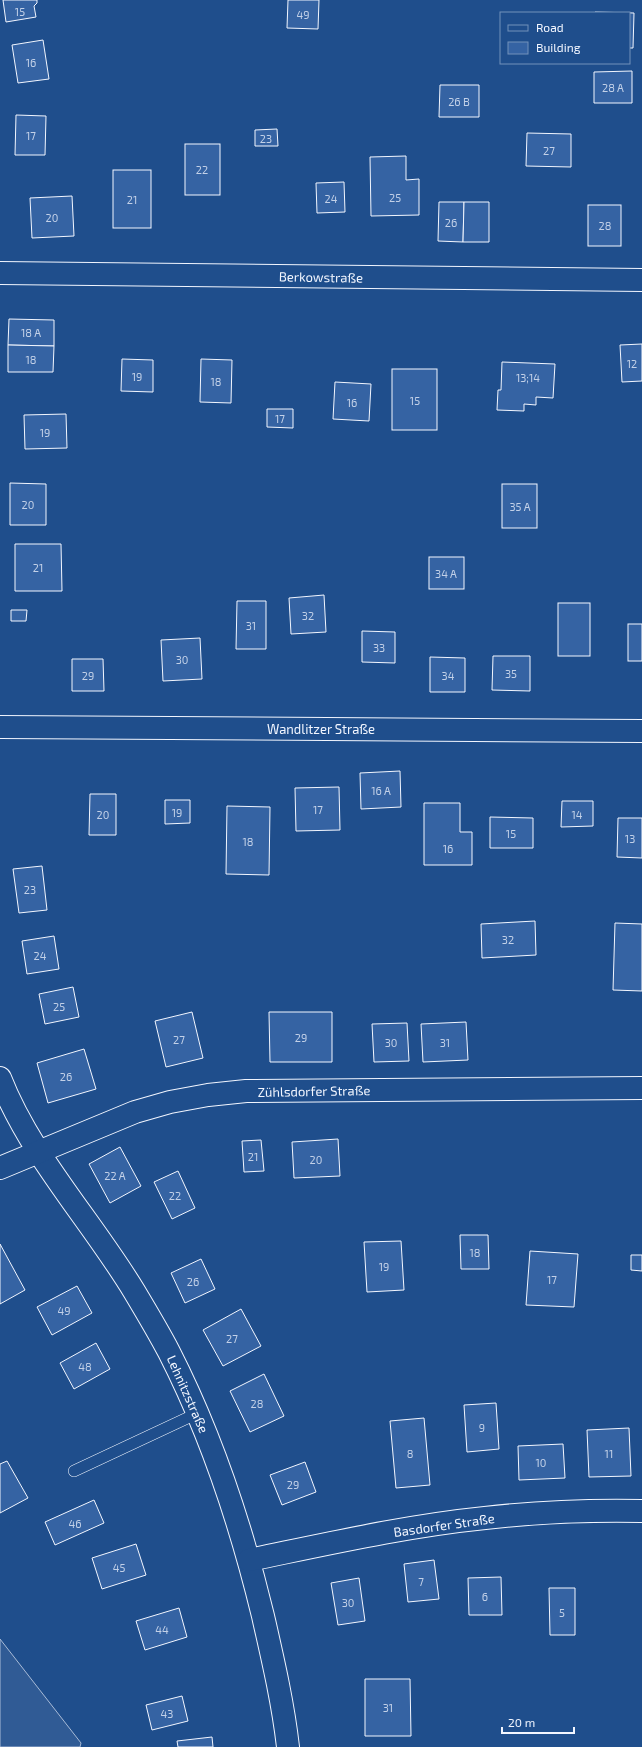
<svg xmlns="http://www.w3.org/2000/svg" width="642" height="1747" viewBox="0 0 642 1747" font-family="'Exo 2',sans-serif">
	<rect width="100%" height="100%" fill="#1f4e8c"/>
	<!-- built -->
	<path fill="#305b95" stroke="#a8bbd7" d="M 0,1639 L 81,1743 L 80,1747 L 0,1747 Z"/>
	<!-- building -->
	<g fill="#3563a3" stroke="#f2f6ff">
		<path d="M 3,0 L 37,0 L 37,3 L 34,6 L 36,17 L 6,22 Z"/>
		<path d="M 288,0 L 319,0 L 318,29 L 287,28 Z"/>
		<path d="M 595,12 L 634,13 L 633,48 L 629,48 L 629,13 L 595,13 Z"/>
		<path d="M 43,40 L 49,79 L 18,83 L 12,45 Z"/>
		<path d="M 632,71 L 632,103 L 594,103 L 594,72 Z"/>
		<path d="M 440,85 L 479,85 L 479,117 L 439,117 Z"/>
		<path d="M 16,115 L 46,116 L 45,155 L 15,155 Z"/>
		<path d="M 277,129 L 278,146 L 255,146 L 255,130 Z"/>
		<path d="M 527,133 L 571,134 L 571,167 L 526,166 Z"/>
		<rect x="185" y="144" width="35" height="51"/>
		<path d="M 406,156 L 406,180 L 419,179 L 419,215 L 371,216 L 370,157 Z"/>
		<rect x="113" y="170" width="38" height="58"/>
		<path d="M 344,182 L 345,212 L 317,213 L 316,183 Z"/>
		<path d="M 72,196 L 74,236 L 32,238 L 30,198 Z"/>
		<path d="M 439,202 L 464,202 L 463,242 L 438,241 Z"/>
		<path d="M 464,202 L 489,202 L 489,242 L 463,242 Z"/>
		<rect x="588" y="205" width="33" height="41"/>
		<path d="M 9,319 L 54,320 L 54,346 L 8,345 Z"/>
		<path d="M 642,344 L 642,381 L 622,382 L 620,345 Z"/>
		<path d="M 8,345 L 54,346 L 53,372 L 8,372 Z"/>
		<path d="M 122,359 L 153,360 L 153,392 L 121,391 Z"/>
		<path d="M 201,359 L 232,360 L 231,403 L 200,402 Z"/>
		<path d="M 502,362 L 555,364 L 553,398 L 536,397 L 536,405 L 524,404 L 524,411 L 497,410 L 498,390 L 501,390 Z"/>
		<rect x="392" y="369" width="45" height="61"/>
		<path d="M 335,382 L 371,384 L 369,421 L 333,419 Z"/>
		<path d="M 267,409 L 293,409 L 293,428 L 267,427 Z"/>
		<path d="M 66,414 L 67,448 L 25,449 L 24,415 Z"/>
		<path d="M 10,483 L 46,484 L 46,525 L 10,525 Z"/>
		<rect x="502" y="484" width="35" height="44"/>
		<path d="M 15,544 L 61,544 L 62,591 L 15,591 Z"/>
		<rect x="429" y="557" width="35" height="32"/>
		<path d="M 324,595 L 326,632 L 291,634 L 289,598 Z"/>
		<path d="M 237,601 L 266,601 L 266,649 L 236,649 Z"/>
		<rect x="558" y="603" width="32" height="53"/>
		<path d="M 11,610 L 27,610 L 26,621 L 11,621 Z"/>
		<rect x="628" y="624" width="14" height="37"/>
		<path d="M 362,631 L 395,632 L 395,663 L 362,662 Z"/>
		<path d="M 200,638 L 202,679 L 163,681 L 161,640 Z"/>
		<path d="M 493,656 L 530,656 L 530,691 L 492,690 Z"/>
		<path d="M 430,657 L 465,658 L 465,692 L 430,692 Z"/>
		<path d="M 72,659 L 103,659 L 104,691 L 72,691 Z"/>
		<path d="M 400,771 L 401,807 L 361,809 L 360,773 Z"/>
		<path d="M 339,787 L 340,830 L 296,831 L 295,788 Z"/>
		<path d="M 90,794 L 116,794 L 116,835 L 89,835 Z"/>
		<path d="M 165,800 L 190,800 L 190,823 L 165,824 Z"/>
		<path d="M 562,801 L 593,801 L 593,826 L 561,827 Z"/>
		<path d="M 424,803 L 460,803 L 460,832 L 472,832 L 472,865 L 424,865 Z"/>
		<path d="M 227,806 L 270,807 L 269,875 L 226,874 Z"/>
		<path d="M 490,817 L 533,818 L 533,848 L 490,848 Z"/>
		<path d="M 618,818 L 642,818 L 642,858 L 617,857 Z"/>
		<path d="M 42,866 L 47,910 L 19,913 L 13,869 Z"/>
		<path d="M 535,921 L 536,955 L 482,958 L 481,924 Z"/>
		<path d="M 615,923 L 642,924 L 642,991 L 613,990 Z"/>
		<path d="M 54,936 L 59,969 L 27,974 L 22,941 Z"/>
		<path d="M 73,987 L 79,1017 L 45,1024 L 39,994 Z"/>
		<path d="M 192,1012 L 203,1058 L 166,1067 L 155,1021 Z"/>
		<path d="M 269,1012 L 332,1012 L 332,1062 L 270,1062 Z"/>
		<path d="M 466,1022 L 468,1060 L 423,1062 L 421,1024 Z"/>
		<path d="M 407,1023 L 409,1061 L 374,1062 L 372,1024 Z"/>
		<path d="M 84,1049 L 96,1089 L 48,1103 L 37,1063 Z"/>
		<path d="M 338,1139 L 340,1176 L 294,1178 L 292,1142 Z"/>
		<path d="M 261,1140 L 264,1171 L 244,1172 L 242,1141 Z"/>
		<path d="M 120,1147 L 141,1186 L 110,1203 L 89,1164 Z"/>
		<path d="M 178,1171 L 195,1208 L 172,1219 L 154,1182 Z"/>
		<path d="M 460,1235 L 488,1235 L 489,1269 L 461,1269 Z"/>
		<path d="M 401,1241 L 404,1290 L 367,1292 L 364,1242 Z"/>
		<path d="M 0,1244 L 25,1290 L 0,1304 Z"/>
		<path d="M 530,1251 L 578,1254 L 574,1307 L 526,1305 Z"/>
		<path d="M 631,1255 L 642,1255 L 642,1271 L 631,1270 Z"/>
		<path d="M 201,1259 L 215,1289 L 185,1303 L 171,1273 Z"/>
		<path d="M 77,1286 L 92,1313 L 52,1335 L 37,1307 Z"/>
		<path d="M 241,1309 L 261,1346 L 223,1366 L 203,1330 Z"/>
		<path d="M 96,1343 L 110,1369 L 74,1389 L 60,1363 Z"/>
		<path d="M 264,1374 L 284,1416 L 250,1432 L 230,1391 Z"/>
		<path d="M 496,1403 L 499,1449 L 467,1452 L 464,1405 Z"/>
		<path d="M 424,1418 L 430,1485 L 396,1488 L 390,1421 Z"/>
		<path d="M 629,1428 L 631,1476 L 589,1477 L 587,1430 Z"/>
		<path d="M 563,1444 L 565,1478 L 519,1480 L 518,1446 Z"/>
		<path d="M 7,1461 L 28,1498 L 0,1513 L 0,1464 Z"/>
		<path d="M 305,1462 L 316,1492 L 282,1505 L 270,1475 Z"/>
		<path d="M 94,1500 L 104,1523 L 55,1545 L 45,1522 Z"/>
		<path d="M 136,1544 L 146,1575 L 102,1589 L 92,1558 Z"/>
		<path d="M 434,1560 L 439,1599 L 408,1602 L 404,1564 Z"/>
		<path d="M 501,1577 L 502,1615 L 469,1615 L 468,1578 Z"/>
		<path d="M 359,1578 L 365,1621 L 338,1625 L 331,1583 Z"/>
		<path d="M 549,1588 L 575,1588 L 575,1635 L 550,1635 Z"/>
		<path d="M 179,1608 L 187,1637 L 145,1650 L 136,1621 Z"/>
		<path d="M 365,1679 L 410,1679 L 411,1736 L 365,1736 Z"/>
		<path d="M 182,1696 L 188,1721 L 152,1730 L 146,1705 Z"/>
		<path d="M 212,1737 L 213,1747 L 178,1747 L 177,1741 Z"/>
	</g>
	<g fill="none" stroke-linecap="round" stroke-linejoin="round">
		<!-- lane casing -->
		<g stroke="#f2f6ff" stroke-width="12">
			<path id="lane" d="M 74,1471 L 198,1413"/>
		</g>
		<!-- street casing -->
		<g stroke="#f2f6ff" stroke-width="24">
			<g id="street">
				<path d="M 0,273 L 642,280"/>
				<path d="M 0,727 L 642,731"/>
				<path d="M 0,1078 C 30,1155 91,1220 134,1291 C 146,1311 158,1331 169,1352 C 212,1436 241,1525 263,1616 C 273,1660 283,1703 288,1747"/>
				<path d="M 0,1168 L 135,1112 L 170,1102 L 208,1095 L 246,1091 L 642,1088"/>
				<path d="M 249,1560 C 327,1544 406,1526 485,1518 C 537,1512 590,1510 642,1511"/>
			</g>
		</g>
		<!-- lane -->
		<use href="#lane" stroke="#1f4e8c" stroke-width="11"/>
		<!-- street -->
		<use href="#street" stroke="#1f4e8c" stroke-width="22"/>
	</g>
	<g text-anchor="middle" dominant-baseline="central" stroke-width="3" stroke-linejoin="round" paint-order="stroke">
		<!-- number labels -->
		<g font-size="11" fill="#c3d1e8">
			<text x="20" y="11">15</text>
			<text x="303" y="14">49</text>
			<text x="31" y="62">16</text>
			<text x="613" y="87">28 A</text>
			<text x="459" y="101">26 B</text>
			<text x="31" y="135">17</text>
			<text x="266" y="138">23</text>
			<text x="549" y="150">27</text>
			<text x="202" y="169">22</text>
			<text x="395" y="197">25</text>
			<text x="331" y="198">24</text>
			<text x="132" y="199">21</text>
			<text x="52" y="217">20</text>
			<text x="451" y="222">26</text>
			<text x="605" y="225">28</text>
			<text x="31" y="332">18 A</text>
			<text x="31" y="359">18</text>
			<text x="632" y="363">12</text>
			<text x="137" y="376">19</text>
			<text x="528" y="377">13;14</text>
			<text x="216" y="381">18</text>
			<text x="415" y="400">15</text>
			<text x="352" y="402">16</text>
			<text x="280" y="418">17</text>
			<text x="45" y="432">19</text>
			<text x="28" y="504">20</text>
			<text x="520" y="506">35 A</text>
			<text x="38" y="567">21</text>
			<text x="446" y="573">34 A</text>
			<text x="308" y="615">32</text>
			<text x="251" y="625">31</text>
			<text x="379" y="647">33</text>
			<text x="182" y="659">30</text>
			<text x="511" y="673">35</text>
			<text x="88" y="675">29</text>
			<text x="448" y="675">34</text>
			<text x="381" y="790">16 A</text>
			<text x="318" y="809">17</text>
			<text x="177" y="812">19</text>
			<text x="103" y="814">20</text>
			<text x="577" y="814">14</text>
			<text x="511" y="833">15</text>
			<text x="630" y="838">13</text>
			<text x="248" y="841">18</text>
			<text x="448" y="848">16</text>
			<text x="30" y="889">23</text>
			<text x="508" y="939">32</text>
			<text x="40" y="955">24</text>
			<text x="59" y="1006">25</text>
			<text x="301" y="1037">29</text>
			<text x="179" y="1039">27</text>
			<text x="391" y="1042">30</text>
			<text x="445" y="1042">31</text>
			<text x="66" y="1076">26</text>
			<text x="253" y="1156">21</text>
			<text x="316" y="1159">20</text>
			<text x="115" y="1175">22 A</text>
			<text x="175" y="1195">22</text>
			<text x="475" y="1252">18</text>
			<text x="384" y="1266">19</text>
			<text x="552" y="1279">17</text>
			<text x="193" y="1281">26</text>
			<text x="64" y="1310">49</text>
			<text x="232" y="1338">27</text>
			<text x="85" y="1366">48</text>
			<text x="257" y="1403">28</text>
			<text x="482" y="1427">9</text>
			<text x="410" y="1453">8</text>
			<text x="609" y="1453">11</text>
			<text x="541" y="1462">10</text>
			<text x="293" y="1484">29</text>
			<text x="75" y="1523">46</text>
			<text x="119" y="1567">45</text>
			<text x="421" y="1581">7</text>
			<text x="485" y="1596">6</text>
			<text x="348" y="1602">30</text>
			<text x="562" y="1612">5</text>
			<text x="162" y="1629">44</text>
			<text x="388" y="1707">31</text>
			<text x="167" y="1713">43</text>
		</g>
		<!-- street labels -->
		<g font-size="13" fill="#f2f6ff" stroke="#1f4e8c">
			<text transform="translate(321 277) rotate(1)">Berkowstraße</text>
			<text x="321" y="729">Wandlitzer Straße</text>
			<text transform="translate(314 1091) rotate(-1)">Zühlsdorfer Straße</text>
			<text transform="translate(188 1394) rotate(66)">Lehnitzstraße</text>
			<text transform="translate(444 1525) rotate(-8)">Basdorfer Straße</text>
		</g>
	</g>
	<!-- legend -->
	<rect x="500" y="12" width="130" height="52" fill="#1f4e8c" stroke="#7391ba"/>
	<rect x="508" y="25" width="20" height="6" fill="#1f4e8c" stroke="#7391ba"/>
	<text x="536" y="32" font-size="12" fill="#f2f6ff">Road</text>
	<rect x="508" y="42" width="20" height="12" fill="#3563a3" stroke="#7391ba"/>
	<text x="536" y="52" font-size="12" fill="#f2f6ff">Building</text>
	<!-- scale -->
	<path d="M502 1727v6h72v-6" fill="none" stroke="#f2f6ff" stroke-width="2"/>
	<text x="508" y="1727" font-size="12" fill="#f2f6ff" stroke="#1f4e8c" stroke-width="3" paint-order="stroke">20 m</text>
</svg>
